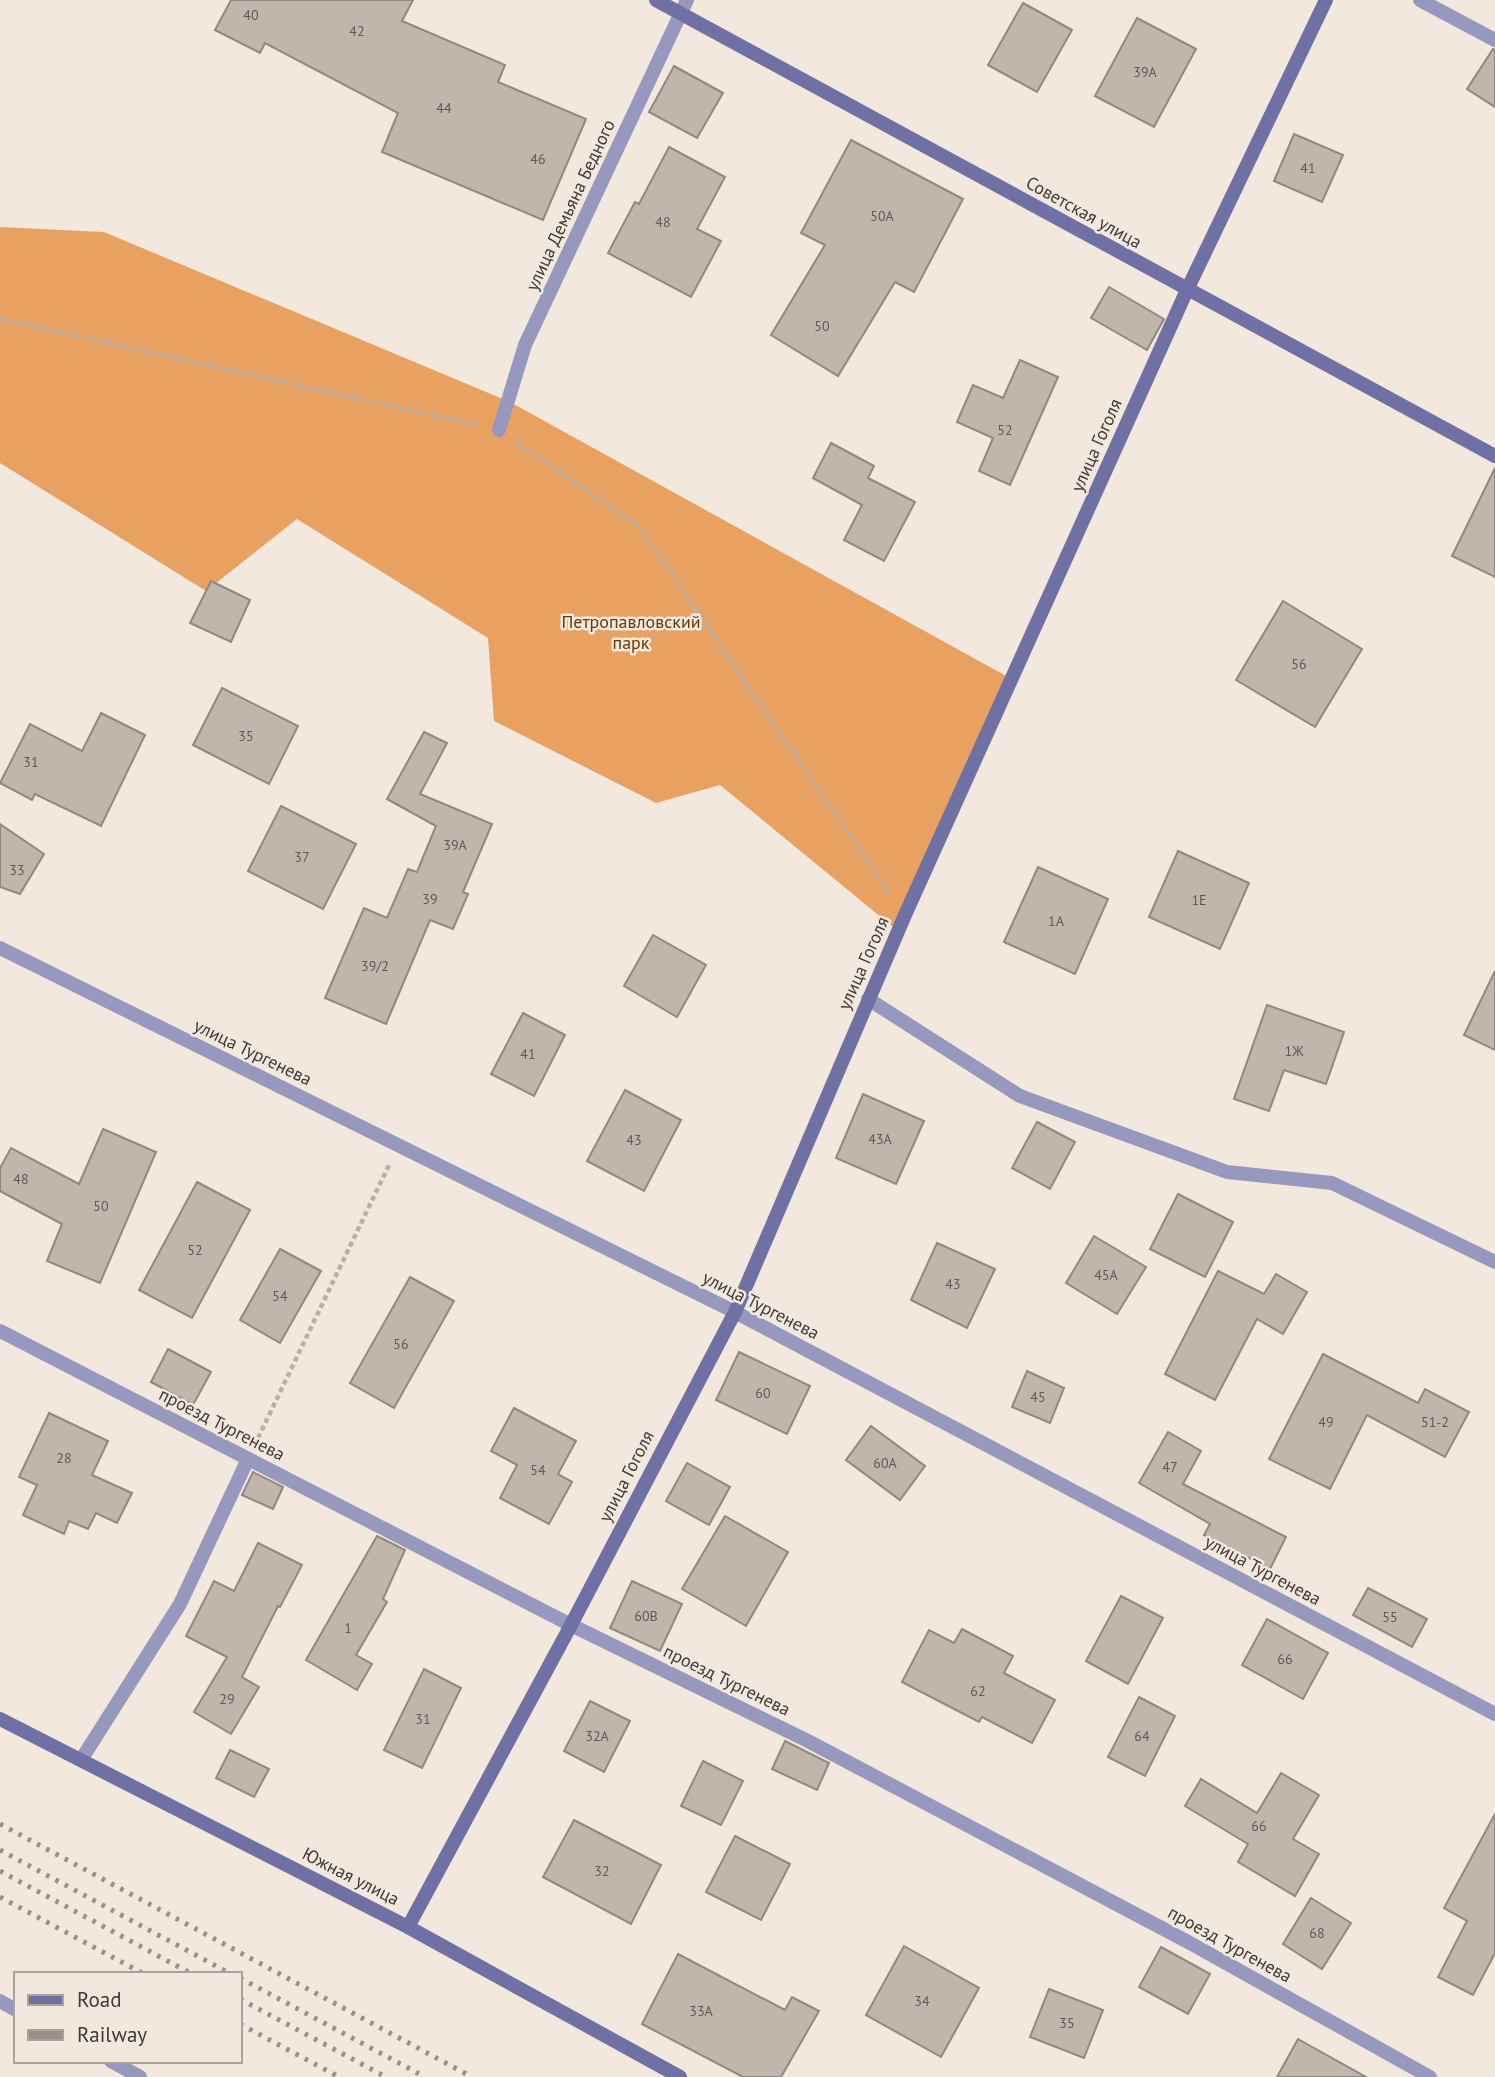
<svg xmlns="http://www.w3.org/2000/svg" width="1495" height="2077" viewBox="0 0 1495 2077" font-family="'PT Sans',sans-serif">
	<rect width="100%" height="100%" fill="#f3e8de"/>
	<!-- forest -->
	<path fill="#e8a160" d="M 0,227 L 104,232 L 510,402 L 1008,677 L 893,927 L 720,785 L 656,803 L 494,721 L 488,638 L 297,519 L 206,591 L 0,463 Z"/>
	<!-- building -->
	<g fill="#c1b6ac" stroke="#92887f" stroke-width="2">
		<path d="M 231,0 L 413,0 L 402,21 L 505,65 L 498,82 L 586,119 L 543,220 L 382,152 L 398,113 L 265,43 L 260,53 L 215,30 Z"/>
		<path d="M 1023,3 L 1072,30 L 1037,92 L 988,65 Z"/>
		<path d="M 1137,18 L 1196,49 L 1154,127 L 1095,96 Z"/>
		<path d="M 1493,49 L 1495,50 L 1495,107 L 1467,89 Z"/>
		<path d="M 674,66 L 723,93 L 697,138 L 649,112 Z"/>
		<path d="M 1294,134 L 1343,155 L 1322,202 L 1274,181 Z"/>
		<path d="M 851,140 L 963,199 L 914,292 L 895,282 L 838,376 L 771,335 L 825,245 L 801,233 Z"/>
		<path d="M 669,147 L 725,177 L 697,229 L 721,241 L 691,297 L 608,253 L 635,202 L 639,204 Z"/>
		<path d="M 1109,287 L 1164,319 L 1147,350 L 1091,318 Z"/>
		<path d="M 1020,360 L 1058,377 L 1010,485 L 979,471 L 993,438 L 957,422 L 973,385 L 1003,398 Z"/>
		<path d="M 831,443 L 874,466 L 868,478 L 915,502 L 884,561 L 844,540 L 862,505 L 813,478 Z"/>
		<path d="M 1495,468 L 1495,577 L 1452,556 Z"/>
		<path d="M 211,581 L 250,600 L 231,642 L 190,623 Z"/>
		<path d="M 1283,601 L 1362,649 L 1315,727 L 1236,680 Z"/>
		<path d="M 222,688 L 298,726 L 269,784 L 193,745 Z"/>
		<path d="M 101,713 L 145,735 L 101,826 L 35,794 L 32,800 L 0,783 L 30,724 L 82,751 Z"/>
		<path d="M 424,732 L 447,743 L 420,794 L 492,824 L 463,892 L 468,894 L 453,929 L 430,920 L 386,1024 L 325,998 L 364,908 L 387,918 L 408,869 L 417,872 L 436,826 L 387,799 Z"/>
		<path d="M 281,806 L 356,844 L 323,909 L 248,871 Z"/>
		<path d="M 0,824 L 44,854 L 20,894 L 0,887 Z"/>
		<path d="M 1178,851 L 1249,883 L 1220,949 L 1149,917 Z"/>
		<path d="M 1038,867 L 1108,899 L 1075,974 L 1004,942 Z"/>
		<path d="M 653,935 L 706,965 L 677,1017 L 624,986 Z"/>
		<path d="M 1495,971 L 1495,1050 L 1464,1035 Z"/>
		<path d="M 1267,1005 L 1344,1032 L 1326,1084 L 1284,1070 L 1269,1111 L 1234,1099 Z"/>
		<path d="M 523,1013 L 565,1035 L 534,1096 L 491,1074 Z"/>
		<path d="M 625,1090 L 681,1120 L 644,1191 L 587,1161 Z"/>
		<path d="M 863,1094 L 924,1121 L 896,1184 L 836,1158 Z"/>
		<path d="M 1037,1122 L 1075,1142 L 1050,1189 L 1012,1168 Z"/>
		<path d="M 103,1129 L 156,1152 L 100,1283 L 47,1261 L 62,1224 L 0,1191 L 0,1168 L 11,1148 L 79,1184 Z"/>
		<path d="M 197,1182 L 250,1210 L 192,1318 L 139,1290 Z"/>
		<path d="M 1178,1194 L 1233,1222 L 1205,1277 L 1150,1249 Z"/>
		<path d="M 1094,1236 L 1146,1267 L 1117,1314 L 1066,1283 Z"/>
		<path d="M 937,1243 L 995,1269 L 967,1328 L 911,1300 Z"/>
		<path d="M 280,1249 L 321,1271 L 280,1343 L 240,1320 Z"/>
		<path d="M 1218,1271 L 1264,1294 L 1276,1274 L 1307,1292 L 1283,1334 L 1257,1319 L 1215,1400 L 1165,1374 Z"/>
		<path d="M 410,1277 L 454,1301 L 394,1408 L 350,1383 Z"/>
		<path d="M 168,1349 L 211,1372 L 193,1405 L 151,1382 Z"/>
		<path d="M 739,1352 L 810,1386 L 787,1434 L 716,1400 Z"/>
		<path d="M 1323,1354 L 1418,1403 L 1425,1389 L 1469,1412 L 1445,1457 L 1367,1415 L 1330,1489 L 1269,1459 Z"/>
		<path d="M 1027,1371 L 1064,1388 L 1050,1423 L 1012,1407 Z"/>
		<path d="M 514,1408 L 576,1441 L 558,1474 L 572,1482 L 549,1524 L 500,1498 L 517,1465 L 491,1451 Z"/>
		<path d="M 49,1413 L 108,1441 L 92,1475 L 132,1493 L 117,1523 L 96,1513 L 88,1529 L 69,1521 L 64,1534 L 23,1515 L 37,1485 L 19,1477 Z"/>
		<path d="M 871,1426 L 925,1466 L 900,1500 L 846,1460 Z"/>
		<path d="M 1168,1432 L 1201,1451 L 1183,1484 L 1286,1537 L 1270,1569 L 1204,1535 L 1210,1524 L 1139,1483 Z"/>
		<path d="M 687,1463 L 730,1487 L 709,1525 L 666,1501 Z"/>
		<path d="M 253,1472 L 283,1487 L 273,1509 L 242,1495 Z"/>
		<path d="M 725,1516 L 788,1552 L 746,1626 L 682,1589 Z"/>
		<path d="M 377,1536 L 405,1550 L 383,1599 L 387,1602 L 356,1655 L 372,1664 L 357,1690 L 306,1660 Z"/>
		<path d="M 258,1543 L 302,1565 L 280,1607 L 278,1606 L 242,1677 L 259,1687 L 231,1734 L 194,1712 L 227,1657 L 186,1636 L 214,1581 L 234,1591 Z"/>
		<path d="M 632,1581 L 682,1604 L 660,1651 L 610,1628 Z"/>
		<path d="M 1368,1588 L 1427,1619 L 1412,1647 L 1353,1615 Z"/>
		<path d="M 1121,1596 L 1163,1618 L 1128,1684 L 1086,1661 Z"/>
		<path d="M 1267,1619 L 1328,1653 L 1303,1699 L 1242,1665 Z"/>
		<path d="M 962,1629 L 1013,1656 L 1004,1673 L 1055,1700 L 1032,1743 L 982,1717 L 979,1722 L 902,1682 L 929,1630 L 954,1643 Z"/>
		<path d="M 424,1669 L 461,1688 L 422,1768 L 384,1750 Z"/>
		<path d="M 1139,1697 L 1175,1716 L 1145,1776 L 1108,1757 Z"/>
		<path d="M 590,1701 L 630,1721 L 604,1772 L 564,1751 Z"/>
		<path d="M 785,1741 L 829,1763 L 817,1790 L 772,1769 Z"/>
		<path d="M 230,1750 L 269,1769 L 254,1797 L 216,1778 Z"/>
		<path d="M 703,1761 L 743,1781 L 721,1825 L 681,1806 Z"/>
		<path d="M 1281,1773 L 1319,1795 L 1293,1839 L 1319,1854 L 1295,1896 L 1238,1862 L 1248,1844 L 1185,1806 L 1201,1779 L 1257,1813 Z"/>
		<path d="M 1495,1814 L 1495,1953 L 1473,1995 L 1438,1977 L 1467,1921 L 1444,1908 Z"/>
		<path d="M 574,1820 L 661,1865 L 631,1924 L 543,1877 Z"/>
		<path d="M 735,1836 L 790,1864 L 761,1920 L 706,1892 Z"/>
		<path d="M 1311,1898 L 1351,1923 L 1322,1969 L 1283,1944 Z"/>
		<path d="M 904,1946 L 979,1988 L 941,2057 L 866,2015 Z"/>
		<path d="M 1161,1947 L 1210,1974 L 1188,2014 L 1139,1987 Z"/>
		<path d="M 678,1954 L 785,2010 L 792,1997 L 819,2011 L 781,2077 L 743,2077 L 642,2024 Z"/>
		<path d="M 1049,1989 L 1103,2010 L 1084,2058 L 1030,2037 Z"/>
		<path d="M 1298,2039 L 1366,2077 L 1277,2077 Z"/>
	</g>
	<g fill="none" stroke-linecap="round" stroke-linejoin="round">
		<!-- path -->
		<g stroke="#b9b0a8" stroke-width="4.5" stroke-dasharray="5 3.5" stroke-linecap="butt">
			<path d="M 0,319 L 477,425"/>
			<path d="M 517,442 L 640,528 L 890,894"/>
			<path d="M 258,1438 L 389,1165"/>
		</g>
		<!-- lane -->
		<path stroke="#9699bd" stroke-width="14" d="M 0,1331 L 571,1625 L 808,1741 L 1190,1943 L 1430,2077"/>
		<!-- street -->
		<g stroke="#9699bd" stroke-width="14">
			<path d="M 1420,0 L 1495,40"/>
			<path d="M 499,430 L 525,345 L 687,0"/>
			<path d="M 0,948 L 735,1312 L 1495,1714"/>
			<path d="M 868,999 L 1020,1096 L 1227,1172 L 1332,1183 L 1495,1262"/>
			<path d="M 81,1760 L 180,1604 L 248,1459"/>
			<path d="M 0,2001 L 16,2010"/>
			<path d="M 111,2061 L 140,2077"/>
		</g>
		<!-- secondary -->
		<g stroke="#6f71a5" stroke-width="14">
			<path d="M 656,0 L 1495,456"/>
			<path d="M 0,1719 L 408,1927 L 680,2077"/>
			<path d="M 408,1927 L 571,1625 L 735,1312 L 905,915 L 1187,290 L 1326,0"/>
		</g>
		<!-- rail -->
		<g stroke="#989089" stroke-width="5" stroke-dasharray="3.5 7" stroke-linecap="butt">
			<path d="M 0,1824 L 472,2077"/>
			<path d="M 0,1850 L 231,1974"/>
			<path d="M 0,1871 L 192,1974"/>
			<path d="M 0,1897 L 144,1974"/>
			<path d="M 240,1978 L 425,2077"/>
			<path d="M 240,1999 L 386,2077"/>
			<path d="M 240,2024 L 339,2077"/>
		</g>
	</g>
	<g text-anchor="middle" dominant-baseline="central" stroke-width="5" stroke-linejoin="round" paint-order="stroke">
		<!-- number labels -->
		<g font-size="14" fill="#605954">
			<text x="251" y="15">40</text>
			<text x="357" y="31">42</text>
			<text x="1145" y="72">39А</text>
			<text x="444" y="108">44</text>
			<text x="538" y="159">46</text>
			<text x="1308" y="168">41</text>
			<text x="882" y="216">50А</text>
			<text x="663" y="222">48</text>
			<text x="822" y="326">50</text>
			<text x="1005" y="430">52</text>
			<text x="1299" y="664">56</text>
			<text x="246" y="736">35</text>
			<text x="31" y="762">31</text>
			<text x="455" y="845">39А</text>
			<text x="302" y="857">37</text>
			<text x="17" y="870">33</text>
			<text x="430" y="899">39</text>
			<text x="1199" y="900">1Е</text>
			<text x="1056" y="921">1А</text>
			<text x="375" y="966">39/2</text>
			<text x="1294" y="1051">1Ж</text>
			<text x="528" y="1054">41</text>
			<text x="880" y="1139">43А</text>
			<text x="634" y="1140">43</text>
			<text x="21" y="1179">48</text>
			<text x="101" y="1206">50</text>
			<text x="195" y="1250">52</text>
			<text x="1106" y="1275">45А</text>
			<text x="953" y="1284">43</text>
			<text x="280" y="1296">54</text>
			<text x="401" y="1344">56</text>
			<text x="763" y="1393">60</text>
			<text x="1038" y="1397">45</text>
			<text x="1326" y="1422">49</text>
			<text x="1435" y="1422">51-2</text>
			<text x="64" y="1458">28</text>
			<text x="885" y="1463">60А</text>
			<text x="1170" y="1467">47</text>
			<text x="538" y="1470">54</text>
			<text x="646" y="1616">60В</text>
			<text x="1390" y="1617">55</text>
			<text x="348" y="1628">1</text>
			<text x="1285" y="1659">66</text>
			<text x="978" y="1691">62</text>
			<text x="227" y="1699">29</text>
			<text x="423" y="1719">31</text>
			<text x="597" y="1736">32А</text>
			<text x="1142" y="1736">64</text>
			<text x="1259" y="1826">66</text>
			<text x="602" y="1871">32</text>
			<text x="1317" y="1933">68</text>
			<text x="922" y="2001">34</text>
			<text x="701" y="2011">33А</text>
			<text x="1067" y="2023">35</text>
		</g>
		<!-- street labels -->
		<g font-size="18" fill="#3f3a36" stroke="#f3e8de">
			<text transform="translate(570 205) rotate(-65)">улица Демьяна Бедного</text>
			<text transform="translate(1084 212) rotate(29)">Советская улица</text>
			<text transform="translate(1096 445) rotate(-66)">улица Гоголя</text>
			<text transform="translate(863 963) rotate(-66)">улица Гоголя</text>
			<text transform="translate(253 1052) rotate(26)">улица Тургенева</text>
			<text transform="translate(761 1305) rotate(27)">улица Тургенева</text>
			<text transform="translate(222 1424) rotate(27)">проезд Тургенева</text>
			<text transform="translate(626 1476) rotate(-63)">улица Гоголя</text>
			<text transform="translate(1263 1570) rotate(28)">улица Тургенева</text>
			<text transform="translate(727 1680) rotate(26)">проезд Тургенева</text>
			<text transform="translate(351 1876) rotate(27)">Южная улица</text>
			<text transform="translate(1230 1944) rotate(29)">проезд Тургенева</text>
		</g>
		<!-- park labels -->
		<g font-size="18" fill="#673903" stroke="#f3e8de">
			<text x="631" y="621">Петропавловский<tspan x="631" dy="21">парк</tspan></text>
		</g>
	</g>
	<!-- legend -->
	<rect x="14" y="1972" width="228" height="91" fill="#f3e8de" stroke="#aba29b" stroke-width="2"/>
	<rect x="28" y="1995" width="35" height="10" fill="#6f71a5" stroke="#aba29b" stroke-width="2"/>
	<text x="77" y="2007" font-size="21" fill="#3f3a36">Road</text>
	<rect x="28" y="2030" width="35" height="10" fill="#989089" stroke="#aba29b" stroke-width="2"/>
	<text x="77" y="2042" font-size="21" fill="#3f3a36">Railway</text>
</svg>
